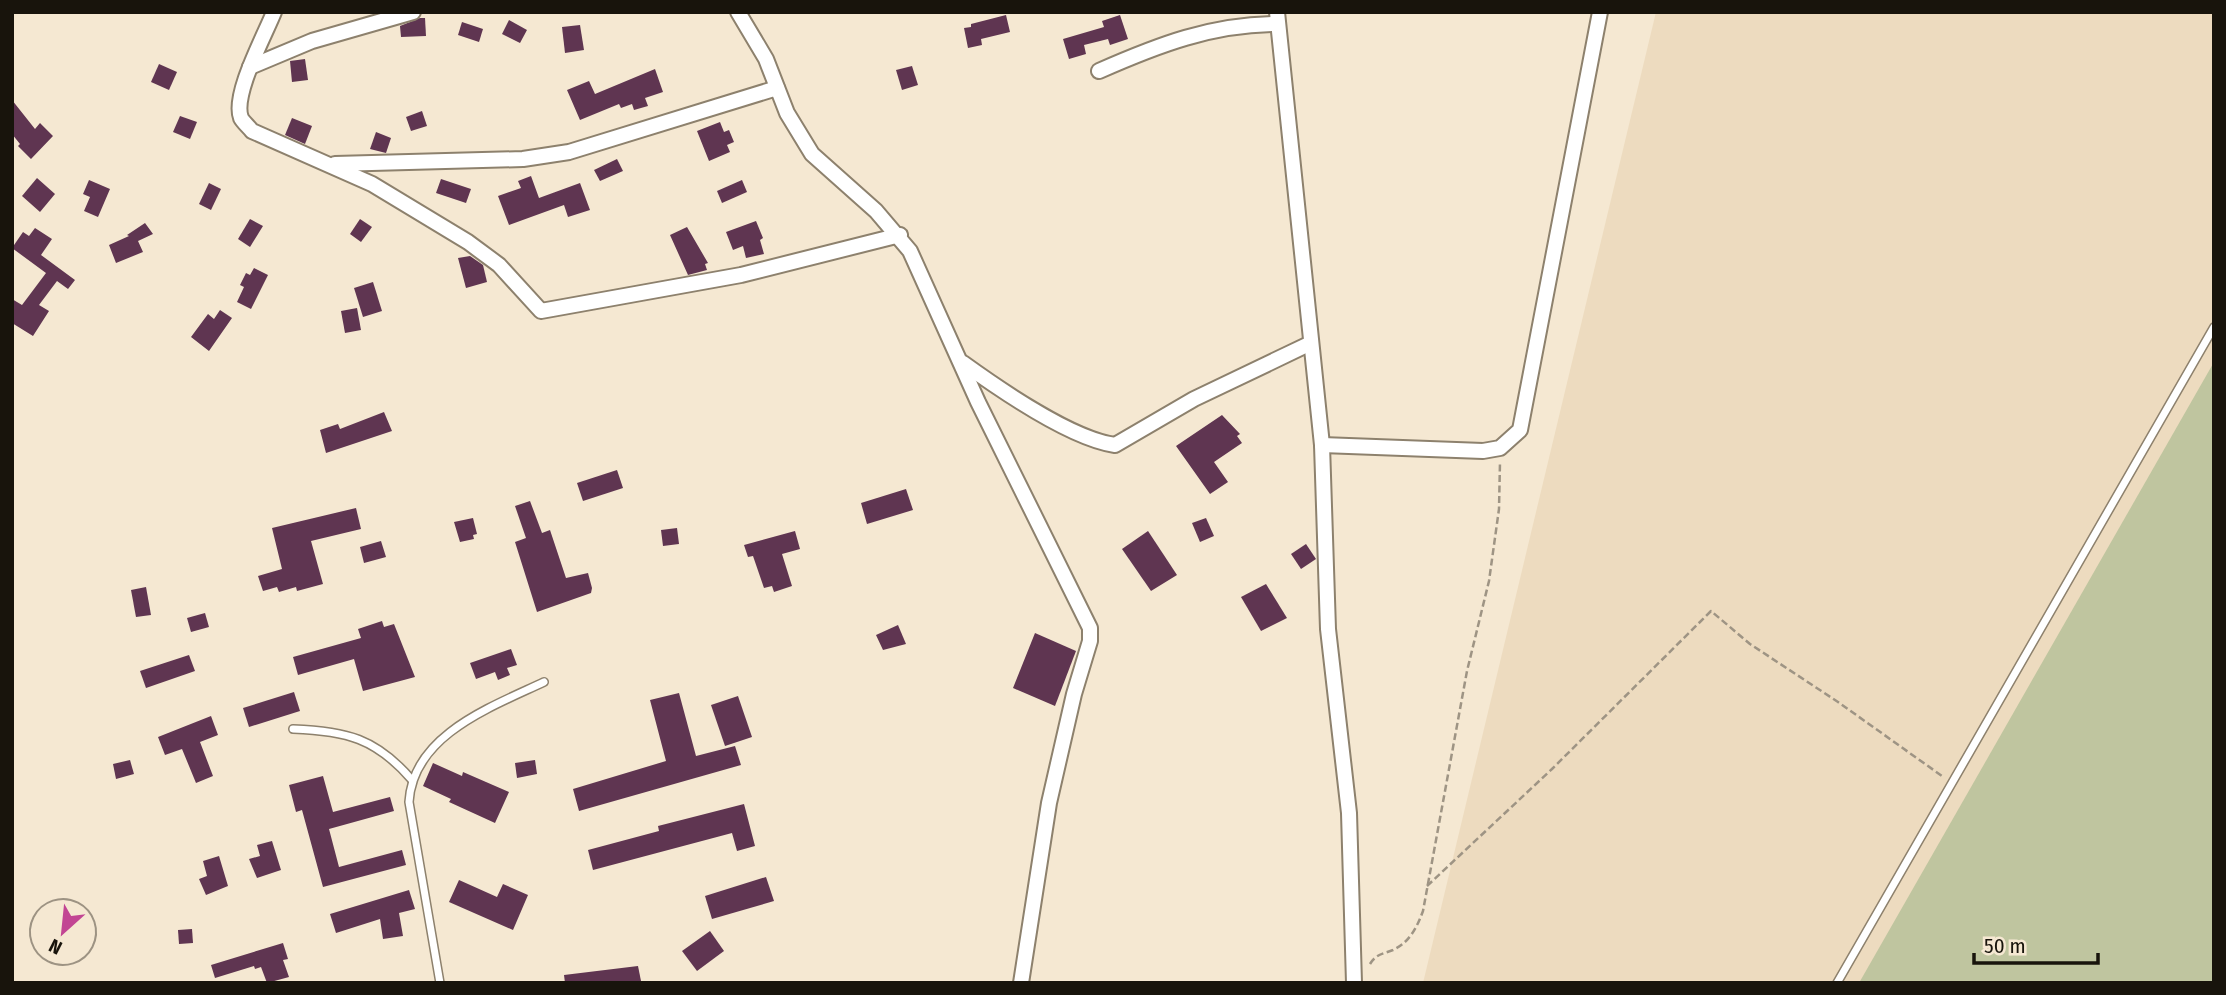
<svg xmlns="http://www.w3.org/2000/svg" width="2226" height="995" viewBox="0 0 2226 995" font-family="'Fira Sans Condensed',sans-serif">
	<rect width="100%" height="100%" fill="#f5e8d2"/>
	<!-- built -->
	<path fill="#eddbbf" d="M 1656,12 L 2214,12 L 2214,983 L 1423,983 Z"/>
	<!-- green -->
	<path fill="#bfc59f" d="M 2214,362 L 2214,983 L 1859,983 Z"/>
	<!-- building -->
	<g fill="#5f3551">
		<path d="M 1006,15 L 1010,32 L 981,39 L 982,45 L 968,48 L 964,28 L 971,27 L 971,24 Z"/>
		<path d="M 1120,15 L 1128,39 L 1110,45 L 1108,39 L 1084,45 L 1086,54 L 1069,59 L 1063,39 L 1104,27 L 1102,21 Z"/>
		<path d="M 420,18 L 425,18 L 426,36 L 401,37 L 400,26 Z"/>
		<path d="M 509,20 L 527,30 L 520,43 L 502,34 Z"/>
		<path d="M 462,22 L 483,29 L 479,42 L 458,35 Z"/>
		<path d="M 580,25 L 584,50 L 565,53 L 562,27 Z"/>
		<path d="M 305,59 L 308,80 L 292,82 L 290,61 Z"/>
		<path d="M 159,64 L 177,72 L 169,90 L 151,82 Z"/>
		<path d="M 912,66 L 918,85 L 902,90 L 896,70 Z"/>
		<path d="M 655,69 L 663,92 L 645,98 L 648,106 L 634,110 L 632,104 L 621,108 L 619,104 L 580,120 L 567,90 L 589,81 L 595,94 Z"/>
		<path d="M 12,100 L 35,129 L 40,123 L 53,136 L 31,159 L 18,146 L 20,144 L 12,134 Z"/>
		<path d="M 422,111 L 427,126 L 411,131 L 406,117 Z"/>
		<path d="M 180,116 L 197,122 L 190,139 L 173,132 Z"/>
		<path d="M 292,118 L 312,126 L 305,144 L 285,135 Z"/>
		<path d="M 720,122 L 724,132 L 729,130 L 734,142 L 727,145 L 730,152 L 709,161 L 697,131 Z"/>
		<path d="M 376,132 L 391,138 L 386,153 L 370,149 Z"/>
		<path d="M 617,159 L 623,171 L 600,181 L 594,170 Z"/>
		<path d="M 531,176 L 539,198 L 580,183 L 590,210 L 568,217 L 564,205 L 509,225 L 498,196 L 521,188 L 518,181 Z"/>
		<path d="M 37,178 L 55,194 L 40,212 L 22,196 Z"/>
		<path d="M 441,179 L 471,189 L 466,203 L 436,193 Z"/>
		<path d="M 89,180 L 110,189 L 98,217 L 84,211 L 90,197 L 83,194 Z"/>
		<path d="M 742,180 L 747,192 L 722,203 L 717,191 Z"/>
		<path d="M 209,183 L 221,189 L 211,210 L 199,204 Z"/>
		<path d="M 250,219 L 263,226 L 250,247 L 238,239 Z"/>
		<path d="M 360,219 L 372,227 L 361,242 L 350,234 Z"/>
		<path d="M 756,221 L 763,238 L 760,240 L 764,254 L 746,258 L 743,246 L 733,250 L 726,232 Z"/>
		<path d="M 145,223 L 153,234 L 138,241 L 143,252 L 116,263 L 109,245 L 129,236 L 127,235 Z"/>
		<path d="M 687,227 L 708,263 L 705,264 L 707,270 L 688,275 L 670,235 Z"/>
		<path d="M 35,228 L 52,239 L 41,255 L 75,280 L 68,289 L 57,281 L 39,305 L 49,311 L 33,336 L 12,323 L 12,299 L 22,305 L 46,273 L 12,248 L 23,232 L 29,236 Z"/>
		<path d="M 470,256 L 483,265 L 487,282 L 466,288 L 458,258 Z"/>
		<path d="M 254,268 L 268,275 L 251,309 L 237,302 L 244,287 L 240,285 L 246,273 L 250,275 Z"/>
		<path d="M 373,282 L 382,311 L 363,317 L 354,288 Z"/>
		<path d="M 357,308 L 361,330 L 345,333 L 341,311 Z"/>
		<path d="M 220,310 L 232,318 L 209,351 L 191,337 L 208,314 L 214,319 Z"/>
		<path d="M 384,412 L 392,431 L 326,453 L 320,430 L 338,424 L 340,429 Z"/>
		<path d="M 1222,415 L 1240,434 L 1237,436 L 1242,443 L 1214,462 L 1228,482 L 1210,494 L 1176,446 Z"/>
		<path d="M 617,470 L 623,488 L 583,501 L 577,483 Z"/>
		<path d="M 906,489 L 913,510 L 867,524 L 861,503 Z"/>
		<path d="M 530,501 L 542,533 L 550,530 L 566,578 L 588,573 L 592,588 L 591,593 L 537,612 L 515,542 L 526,538 L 515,506 Z"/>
		<path d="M 356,508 L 361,529 L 311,541 L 323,584 L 297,591 L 296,587 L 279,592 L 277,587 L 263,591 L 258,576 L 282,569 L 272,528 Z"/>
		<path d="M 473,518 L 477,534 L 473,535 L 474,539 L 460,542 L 454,522 Z"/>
		<path d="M 1206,518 L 1214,536 L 1200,542 L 1192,523 Z"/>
		<path d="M 677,528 L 679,544 L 663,546 L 661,530 Z"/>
		<path d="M 795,531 L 800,549 L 782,554 L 792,586 L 774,592 L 772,586 L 764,588 L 753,556 L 748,557 L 744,545 Z"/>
		<path d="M 1148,531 L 1177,575 L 1151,591 L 1122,549 Z"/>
		<path d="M 381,541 L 386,557 L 364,563 L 360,547 Z"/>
		<path d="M 1306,544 L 1316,559 L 1301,569 L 1291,554 Z"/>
		<path d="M 1266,584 L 1287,618 L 1261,631 L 1241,597 Z"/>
		<path d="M 146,587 L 151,615 L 136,617 L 131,590 Z"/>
		<path d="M 205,613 L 209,627 L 191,632 L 187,618 Z"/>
		<path d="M 382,621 L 384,627 L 394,624 L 415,677 L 363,691 L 354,659 L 298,675 L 293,657 L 361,638 L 358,629 Z"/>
		<path d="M 898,625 L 906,644 L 883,650 L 876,635 Z"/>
		<path d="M 1035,633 L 1076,651 L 1055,706 L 1013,688 Z"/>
		<path d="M 511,649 L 517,665 L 507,668 L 510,675 L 498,680 L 495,672 L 476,679 L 470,663 Z"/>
		<path d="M 189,655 L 195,671 L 146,688 L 140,671 Z"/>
		<path d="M 294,692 L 300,711 L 249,727 L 243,708 Z"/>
		<path d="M 679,693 L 696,756 L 735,746 L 741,765 L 579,811 L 573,789 L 666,761 L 650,700 Z"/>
		<path d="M 738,696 L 752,737 L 725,746 L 711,705 Z"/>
		<path d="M 211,716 L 218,735 L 200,742 L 213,776 L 196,783 L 182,749 L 165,755 L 158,737 Z"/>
		<path d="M 130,760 L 134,774 L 116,779 L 113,764 Z"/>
		<path d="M 535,760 L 537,774 L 517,778 L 515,763 Z"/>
		<path d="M 433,763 L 462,776 L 463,772 L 509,792 L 495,823 L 449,802 L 451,799 L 423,786 Z"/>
		<path d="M 323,776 L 333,812 L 390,797 L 394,811 L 329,829 L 339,867 L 402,850 L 406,865 L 323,887 L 302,810 L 296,812 L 289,785 Z"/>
		<path d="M 744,804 L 755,846 L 737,851 L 732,833 L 593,870 L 588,850 L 659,831 L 658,826 Z"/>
		<path d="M 272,841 L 281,870 L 257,878 L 249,859 L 260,856 L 257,845 Z"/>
		<path d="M 219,856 L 228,886 L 206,895 L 199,879 L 207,876 L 203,861 Z"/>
		<path d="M 766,877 L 774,901 L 712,919 L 705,896 Z"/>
		<path d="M 459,880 L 497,897 L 503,884 L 528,895 L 513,930 L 449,902 Z"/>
		<path d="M 409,890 L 415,909 L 399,913 L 403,936 L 383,939 L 380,919 L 336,933 L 330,914 Z"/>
		<path d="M 192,929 L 193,943 L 179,944 L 178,930 Z"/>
		<path d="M 710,931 L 724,951 L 697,971 L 682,951 Z"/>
		<path d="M 283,943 L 288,959 L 283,960 L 289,977 L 267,983 L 261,967 L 255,969 L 254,966 L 215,978 L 211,965 Z"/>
		<path d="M 638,966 L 641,981 L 565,983 L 564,975 Z"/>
	</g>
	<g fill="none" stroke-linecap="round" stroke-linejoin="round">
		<!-- lane casing -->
		<g stroke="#8d816d" stroke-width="10">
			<g id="lane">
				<path d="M 293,729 C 346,731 376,738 412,780"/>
				<path d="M 440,983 L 409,802 C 413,735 491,707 544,682"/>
				<path d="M 1837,983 L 2214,327"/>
			</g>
		</g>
		<!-- street casing -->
		<g stroke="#8d816d" stroke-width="18">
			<g id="street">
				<path d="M 274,12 C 265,35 232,95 241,118 C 243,122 249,127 252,131 L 372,184 L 468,242 L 499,265 L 541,311 L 741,275 L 900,235"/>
				<path d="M 738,12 L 766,59 L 787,113 L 812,154 L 876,211 L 910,251 L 978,402 L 1090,628 L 1090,641 L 1074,694 L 1049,803 L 1021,983"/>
				<path d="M 1277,12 L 1322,445 L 1328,629 L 1349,813 L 1354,983"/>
				<path d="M 250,67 L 312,41 L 413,12"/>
				<path d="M 1099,71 C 1158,45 1212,24 1278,24"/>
				<path d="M 335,164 L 523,159 L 569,152 L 777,88"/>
				<path d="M 963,363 C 999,389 1072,439 1115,445 L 1194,399 L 1311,343"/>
				<path d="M 1322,445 L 1483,451 L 1500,448 L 1520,430 L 1600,12"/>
			</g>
		</g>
		<!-- path -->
		<g stroke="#9e9484" stroke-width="2.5" stroke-dasharray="7 3.5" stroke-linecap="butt">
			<path d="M 1427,886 L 1552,769 L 1711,611 L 1750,644 L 1838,702 L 1942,776"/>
			<path d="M 1370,964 C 1376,954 1383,954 1393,950 C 1410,942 1417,927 1423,911 L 1467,671 L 1489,581 L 1499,509 L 1500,462"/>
		</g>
		<!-- lane -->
		<use href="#lane" stroke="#fff" stroke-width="7"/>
		<!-- street -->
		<use href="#street" stroke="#fff" stroke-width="14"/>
	</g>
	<!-- border -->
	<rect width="2226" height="995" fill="none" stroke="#18140c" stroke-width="28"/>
	<!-- north arrow -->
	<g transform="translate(63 932) rotate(207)"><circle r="33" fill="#f5e8d2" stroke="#9d9383" stroke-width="2"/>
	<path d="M0-5L12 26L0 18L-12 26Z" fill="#c24593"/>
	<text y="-10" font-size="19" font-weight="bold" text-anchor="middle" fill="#18140c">N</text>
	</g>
	<!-- scale -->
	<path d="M1974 953v10h124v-10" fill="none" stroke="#18140c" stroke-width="3.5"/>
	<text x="1984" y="953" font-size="21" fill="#18140c" stroke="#f5e8d2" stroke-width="5" paint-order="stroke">50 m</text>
</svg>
